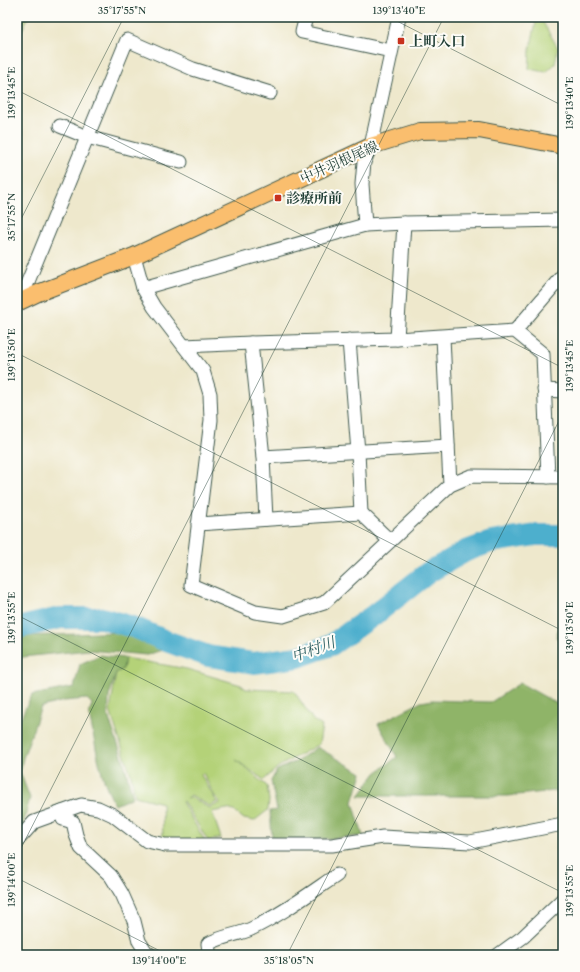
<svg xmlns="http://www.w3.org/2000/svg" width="580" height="972" viewBox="0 0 580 972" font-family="'Libre Caslon Text','Noto Serif JP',serif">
	<rect width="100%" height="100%" fill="#fdfcf7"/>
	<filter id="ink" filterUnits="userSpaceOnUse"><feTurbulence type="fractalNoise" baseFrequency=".025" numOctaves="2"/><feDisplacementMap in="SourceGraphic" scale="8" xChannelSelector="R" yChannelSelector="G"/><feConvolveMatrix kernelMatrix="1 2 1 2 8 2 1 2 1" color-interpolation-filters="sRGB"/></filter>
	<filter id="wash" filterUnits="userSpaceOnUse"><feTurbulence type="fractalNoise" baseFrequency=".012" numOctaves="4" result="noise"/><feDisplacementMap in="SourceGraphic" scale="16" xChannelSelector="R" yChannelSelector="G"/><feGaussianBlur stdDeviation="0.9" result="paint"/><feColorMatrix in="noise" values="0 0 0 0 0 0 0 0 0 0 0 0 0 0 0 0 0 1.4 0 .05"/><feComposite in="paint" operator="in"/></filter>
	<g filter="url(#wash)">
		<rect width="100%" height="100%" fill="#eee8cc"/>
		<!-- green -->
		<g fill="#b4d278" stroke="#6a8856" fill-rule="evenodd">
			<path d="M 17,17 L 28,17 L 17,42 Z"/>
			<path d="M 537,17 L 540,17 L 558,48 L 555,64 L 546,72 L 529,69 L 530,50 Z"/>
			<path d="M 125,658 L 187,669 L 241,685 L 246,689 L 294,691 L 313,720 L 322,726 L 319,744 L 278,767 L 264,780 L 236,760 L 267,786 L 269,800 L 268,810 L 254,821 L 244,819 L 234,811 L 227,809 L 212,812 L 221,838 L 208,841 L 183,801 L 182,802 L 206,843 L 163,842 L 162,803 L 135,796 L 131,775 L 110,711 L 116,673 L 123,669 ZM 203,773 L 214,795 L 220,803 L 209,808 L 191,797 L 187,798 L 191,795 L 209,806 L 217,802 L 201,775 Z"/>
		</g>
		<!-- forest -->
		<g fill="#8fb468" stroke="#57784e">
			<path d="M 563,615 L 563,644 L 556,637 Z"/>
			<path d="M 124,632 L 147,638 L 168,648 L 147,655 L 88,650 L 23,657 L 17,661 L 17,639 L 29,636 Z"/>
			<path d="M 100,655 L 125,658 L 123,669 L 116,673 L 109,696 L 108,716 L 123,759 L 133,797 L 115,805 C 99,777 96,745 89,714 L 92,704 L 87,699 L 64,701 L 41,707 L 23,758 L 20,772 L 30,798 L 22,828 L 17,831 L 18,723 L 32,695 L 74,687 L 80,664 Z"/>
			<path d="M 520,683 L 563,707 L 563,790 L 508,796 L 359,796 L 376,773 L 397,757 L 378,724 L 421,702 L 433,700 L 491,702 Z"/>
			<path d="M 317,747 L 362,773 L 353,802 L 363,836 L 282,842 L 272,837 L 270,811 L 277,810 L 271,781 L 277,770 L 299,760 Z"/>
		</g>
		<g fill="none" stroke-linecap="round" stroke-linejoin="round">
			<!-- river -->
			<path stroke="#4eafcd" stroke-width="22" d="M 17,628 L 60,618 L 102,618 L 136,628 L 166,641 L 208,656 L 254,663 L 298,657 L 331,645 L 374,615 L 429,572 L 466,551 L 491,542 L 536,535 L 563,535"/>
		</g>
	</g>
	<g filter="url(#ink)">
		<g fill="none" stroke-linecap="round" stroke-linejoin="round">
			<!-- minor casing -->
			<g stroke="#3e574b" stroke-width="15">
				<g id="minor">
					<path d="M 306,17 L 302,32 L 391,51"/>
					<path d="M 60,126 L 87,137 L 181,162"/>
					<path d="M 365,225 L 362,184 L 364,162 L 371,146 L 399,17"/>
					<path d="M 134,256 L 143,288 L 154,307 L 203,371 L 210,394 L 211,420 L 191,585 L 255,612 L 283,616 L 324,603 L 450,485 L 471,476 L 563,477"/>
					<path d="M 143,288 L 365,225 L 404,223 L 563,220"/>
					<path d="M 20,301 L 127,40 L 193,69 L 270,93"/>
					<path d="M 515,331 L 563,275"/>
					<path d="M 443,337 L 450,485"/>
					<path d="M 397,339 L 404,223"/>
					<path d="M 349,340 L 358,452 L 361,513"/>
					<path d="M 251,343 L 263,457 L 266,519"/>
					<path d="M 184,346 L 251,343 L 397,339 L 515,331 L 543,354 L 548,477"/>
					<path d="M 544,390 L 563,391"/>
					<path d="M 263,457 L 448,446"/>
					<path d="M 198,524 L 361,513 L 390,541"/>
					<path d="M 62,812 L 63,819 L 73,822 L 76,835 L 81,848 L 111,876 L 122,894 L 134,921 L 139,941 L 146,952 L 151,955"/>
					<path d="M 17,841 L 34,822 L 81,805 L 98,808 L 113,815 L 147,841 L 165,845 L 332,845 L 383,837 L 470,842 L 563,824"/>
					<path d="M 206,955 L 209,951 L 208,944 C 221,936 238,935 251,929 C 282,914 309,894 337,875"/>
					<path d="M 498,955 L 523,937 L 563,899"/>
				</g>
			</g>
			<!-- major casing -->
			<g stroke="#3e574b" stroke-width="18">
				<path id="major" d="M 17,303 L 38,293 L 134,256 L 371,146 L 420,131 L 479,130 L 563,146"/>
			</g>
			<!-- minor -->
			<use href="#minor" stroke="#fff" stroke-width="13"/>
			<!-- major -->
			<use href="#major" stroke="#fabe6e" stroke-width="16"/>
		</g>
	</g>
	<!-- ticks -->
	<path fill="none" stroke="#1f3d34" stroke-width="1" stroke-opacity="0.45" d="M 389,17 L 563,106M 17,90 L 563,368M 17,227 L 124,17M 17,353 L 563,631M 17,615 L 563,893M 17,856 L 444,17M 17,878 L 168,955M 287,955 L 563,413"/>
	<!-- markers -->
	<g fill="#c8321e" stroke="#fdfcf7" stroke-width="1.5">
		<rect x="397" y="37" width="8" height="8" rx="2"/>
		<rect x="274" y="194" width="8" height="8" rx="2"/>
	</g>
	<g text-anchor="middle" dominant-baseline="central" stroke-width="4" stroke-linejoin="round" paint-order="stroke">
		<!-- poi labels -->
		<g font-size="14" font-weight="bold" fill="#1f3d34" stroke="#fdfcf7" text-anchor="start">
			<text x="409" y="41">上町入口</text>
			<text x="286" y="198">診療所前</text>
		</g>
		<!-- street labels -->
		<g font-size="14" fill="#1f3d34" stroke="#fdfcf7">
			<text transform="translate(339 162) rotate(-24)">中井羽根尾線</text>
		</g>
		<!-- water labels -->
		<g font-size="15" font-style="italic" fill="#2d5f62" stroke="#fdfcf7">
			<text transform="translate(313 649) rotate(-20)">中村川</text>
		</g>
	</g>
	<!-- margin -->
	<rect width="580" height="972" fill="none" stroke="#fdfcf7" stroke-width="44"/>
	<rect x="22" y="22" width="536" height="928" fill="none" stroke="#1f3d34" stroke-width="1.5"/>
	<g font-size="10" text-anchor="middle" fill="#1f3d34">
		<text x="122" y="14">35°17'55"N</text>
		<text x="399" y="14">139°13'40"E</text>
		<text transform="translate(11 93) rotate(-90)" y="4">139°13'45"E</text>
		<text transform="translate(569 103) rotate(-90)" y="4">139°13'40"E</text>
		<text transform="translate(11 217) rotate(-90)" y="4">35°17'55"N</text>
		<text transform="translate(11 355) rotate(-90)" y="4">139°13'50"E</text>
		<text transform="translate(569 366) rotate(-90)" y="4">139°13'45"E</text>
		<text transform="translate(11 618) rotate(-90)" y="4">139°13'55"E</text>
		<text transform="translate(569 628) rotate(-90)" y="4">139°13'50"E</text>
		<text transform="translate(11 880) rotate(-90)" y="4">139°14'00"E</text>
		<text transform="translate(569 891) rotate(-90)" y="4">139°13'55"E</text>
		<text x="159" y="964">139°14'00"E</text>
		<text x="289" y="964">35°18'05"N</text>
	</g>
</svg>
